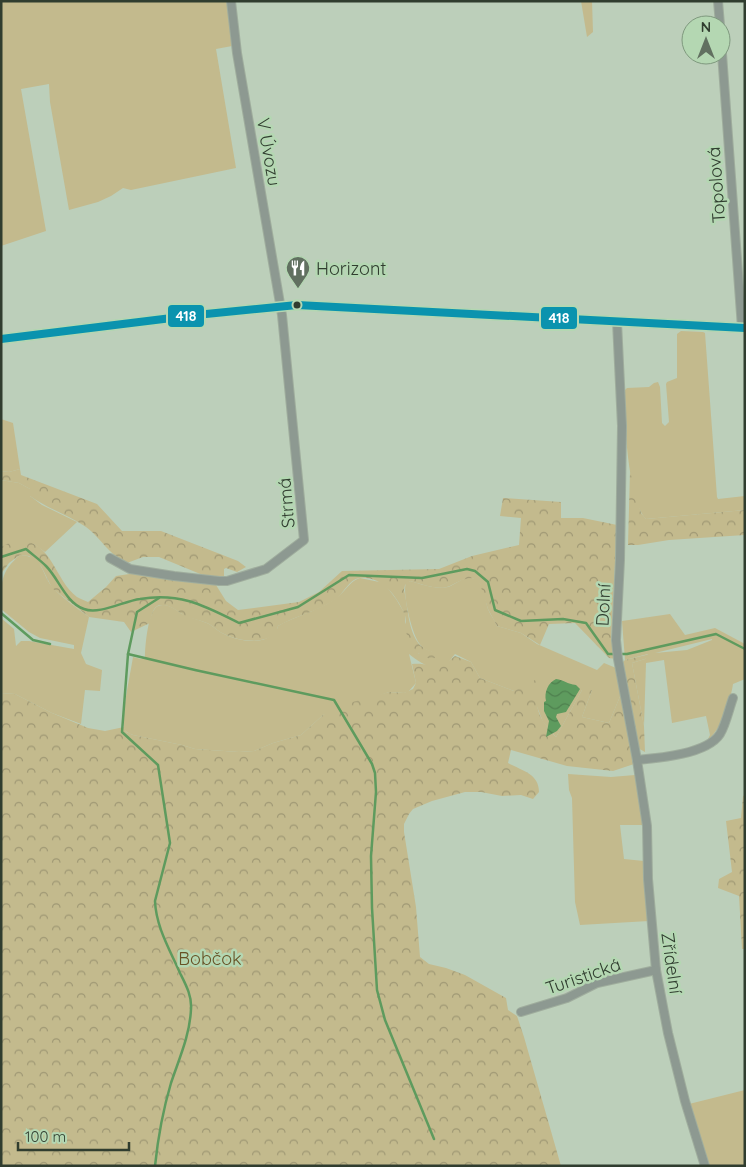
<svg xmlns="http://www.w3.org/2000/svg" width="746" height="1167" viewBox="0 0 746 1167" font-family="Quicksand,sans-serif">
	<defs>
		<pattern id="forest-crowns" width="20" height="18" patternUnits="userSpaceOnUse" patternTransform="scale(1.25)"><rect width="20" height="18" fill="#c3ba8d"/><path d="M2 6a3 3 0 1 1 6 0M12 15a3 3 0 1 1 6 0" fill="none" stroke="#9f9874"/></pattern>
		<pattern id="water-waves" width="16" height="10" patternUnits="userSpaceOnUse" patternTransform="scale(1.25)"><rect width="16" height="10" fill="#5e9b5e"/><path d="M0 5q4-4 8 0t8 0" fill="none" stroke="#4e804e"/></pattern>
	</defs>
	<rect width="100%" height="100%" fill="#bccfba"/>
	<!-- green -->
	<g fill="#c3ba8d" fill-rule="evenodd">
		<path d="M 1,1 L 227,1 L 232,46 L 216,49 L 236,168 L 131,190 L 123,188 L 111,196 L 98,202 L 69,210 L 50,102 L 49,84 L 21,89 L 46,231 L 1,246 Z"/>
		<path d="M 581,1 L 592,1 L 593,32 L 587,37 Z"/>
		<path d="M 681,331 L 703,332 L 705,333 L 717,497 L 718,499 L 745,496 L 745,510 L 646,519 C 628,502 624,417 624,391 L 627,388 L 649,387 L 654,383 L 658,382 L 660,387 L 662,423 L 665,426 L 669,422 L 666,384 L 667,382 L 677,378 L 677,334 Z"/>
		<path d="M 1,419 L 13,423 L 20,469 L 9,472 L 1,471 Z"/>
		<path d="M 1,480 L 19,483 L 30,489 L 30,496 L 42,505 L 77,522 L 45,552 L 34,544 L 1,547 Z"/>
		<path d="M 20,555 C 45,556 41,576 54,589 C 65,600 77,608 89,617 L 81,653 L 86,664 L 102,670 L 100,691 L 85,690 L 81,724 L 52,713 L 15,694 L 1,693 L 1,618 L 14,629 L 16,646 L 21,641 L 29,641 L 74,649 L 74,645 L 40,638 L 29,632 L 1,609 C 1,583 0,572 20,555 Z"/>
		<path d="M 360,578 L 384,583 L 396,599 L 405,614 L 405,622 L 419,654 L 432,652 C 427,650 422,648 419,643 C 412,634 402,593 406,583 L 410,581 C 421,584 436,590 448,587 C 457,584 467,573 477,580 C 485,587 485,600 488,609 C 490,615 495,620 497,626 L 521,633 L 537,644 L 597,670 L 604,663 L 616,668 L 621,694 L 609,723 L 582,717 L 592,690 L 582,690 L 556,737 L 543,722 L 536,704 L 514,691 L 480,678 L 471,662 L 455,654 C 452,657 450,661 447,664 C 436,674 417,661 409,654 L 416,683 L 408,692 L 404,693 L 389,692 L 323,715 L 301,735 L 273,743 L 254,751 L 239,752 L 195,749 L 182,745 L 133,735 C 129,733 125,732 124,728 C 121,716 131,671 133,657 L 141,659 L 145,657 C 145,646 148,610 158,606 C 167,602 176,610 182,614 C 190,618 197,619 204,622 C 212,624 217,631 224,634 C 238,641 260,645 272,635 C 275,632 277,631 278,626 C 299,614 324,610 342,593 C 348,587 351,581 360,578 Z"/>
		<path d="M 670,614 L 685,635 L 715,628 L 745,644 L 745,679 L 733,684 C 730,703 722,728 707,741 L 710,735 L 706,716 L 672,723 L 664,660 L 646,663 L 644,726 L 632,663 L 645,659 L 648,654 L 625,660 L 622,621 ZM 712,640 L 687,650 L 655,653 L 712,639 Z"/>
		<path d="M 568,774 L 611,777 L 635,775 L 639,780 L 644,825 L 620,825 L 624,859 L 644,861 L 649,921 L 580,925 L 575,902 L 572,798 L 569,790 Z"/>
		<path d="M 745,1090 L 745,1166 L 708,1166 L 689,1104 Z"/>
	</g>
	<!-- forest -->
	<g fill="url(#forest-crowns)">
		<path d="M 20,469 L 21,475 L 97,504 L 122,531 L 161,531 L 238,561 L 246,567 L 237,572 L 226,568 L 224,569 L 224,579 L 210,578 L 159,557 L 143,557 L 127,563 C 106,552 102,539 86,527 C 69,515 48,509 30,496 L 30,489 L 19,483 L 1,480 L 1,471 L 9,472 Z"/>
		<path d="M 630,471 L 641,513 L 646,519 L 745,510 L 745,535 L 669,540 L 638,545 L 628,545 Z"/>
		<path d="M 503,498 L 561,502 L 561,518 L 583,518 L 617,525 L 611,638 L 615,650 L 616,659 L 609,658 L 575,623 L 549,624 L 540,645 L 521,633 L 497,626 L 488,609 L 480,584 L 473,578 C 464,578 458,582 450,586 C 439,591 421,584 410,581 L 405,585 L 404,590 C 408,607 408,630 419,644 C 423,649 431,650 436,654 L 435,658 C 420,661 410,645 406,632 C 405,626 407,619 404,613 C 396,595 382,576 359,578 C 350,579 344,592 337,598 C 320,611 297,615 278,626 L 277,630 L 279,631 C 265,645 242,642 224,634 C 217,631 212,624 204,622 C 197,619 189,619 182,614 C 176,610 170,605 161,605 C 153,605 151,617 150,623 L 131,632 L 124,622 L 89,617 L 52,588 L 41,566 L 29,556 L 20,555 L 9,563 L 1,574 L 1,547 C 6,545 11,541 16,541 C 52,538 54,580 77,597 C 80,599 84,600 88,602 L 106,587 L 116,576 L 136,573 L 216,585 L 226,601 L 238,610 L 299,602 L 319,592 L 342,571 L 439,569 L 472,556 L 519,545 L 521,518 L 500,516 Z"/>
		<path d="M 650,654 L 645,659 L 632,663 L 644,726 L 645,752 L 634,746 L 634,764 L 613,771 L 567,766 L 511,750 L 508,763 C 523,771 539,774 539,792 L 533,799 L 521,795 L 502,796 L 481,792 L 465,792 L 432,801 L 413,809 L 409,814 L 404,824 L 404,832 L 416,907 L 420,957 L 429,964 L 446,968 L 465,975 L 506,998 L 508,1010 L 517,1016 L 524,1037 L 561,1166 L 1,1166 L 1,693 L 15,694 L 52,713 L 88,728 L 105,731 L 124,727 L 126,732 L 133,735 L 182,745 L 195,749 L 239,752 L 254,751 L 273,743 L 301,735 L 323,715 L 338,706 L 389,692 L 404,693 L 413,689 L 416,683 L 412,664 C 436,662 433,675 455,656 L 471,662 L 480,678 L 514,691 L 539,678 C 535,707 535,714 556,737 L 582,690 L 592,690 L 582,717 L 609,723 L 621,694 L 623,662 L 625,660 Z"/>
		<path d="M 745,795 L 745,949 L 742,949 L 739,896 L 718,888 L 719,879 L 732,872 L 726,821 L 741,818 L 743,796 Z"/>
	</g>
	<!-- water -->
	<path fill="url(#water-waves)" d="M 556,679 C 564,680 567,684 576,685 L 580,689 L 566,712 L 557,714 L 556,717 L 561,726 L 557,731 L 546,737 L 549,721 L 544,711 L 544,702 L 546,701 C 544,692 548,683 556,679 Z"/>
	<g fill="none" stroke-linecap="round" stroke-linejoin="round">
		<!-- stream -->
		<g stroke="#5e9b5e" stroke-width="2.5">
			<path d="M 1,557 L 26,549 C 33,555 40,560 46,566 C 59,579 66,603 84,609 C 99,615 124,601 140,599 C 180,592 205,606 239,623 L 298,607 L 349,575 L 422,578 L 467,569 L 475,571 L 488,582 L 495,610 L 521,621 L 563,619 L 586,623 L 608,654 L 627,654 L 716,634 L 745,649"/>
			<path d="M 1,613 L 33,640 L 50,644"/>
			<path d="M 128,654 L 195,670 L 334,700 L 372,764 L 375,773 L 376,792 L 371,856 L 372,908 L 377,990 L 385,1020 L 434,1139"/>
			<path d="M 155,1166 C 158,1137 163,1110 171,1083 C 179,1059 190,1035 191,1009 C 192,996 186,985 180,973 C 170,950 156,927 155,901 L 170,843 L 158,765 L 122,732 L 128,654 L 137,612 L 159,598"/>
		</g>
		<!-- minor casing -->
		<g stroke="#9fad9d" stroke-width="10">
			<g id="minor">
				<path d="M 718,1 L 720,25"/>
				<path d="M 721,40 L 742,328"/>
				<path d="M 617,322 L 622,426 L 620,560 L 616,640 L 618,659 L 637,760 C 660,758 707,754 720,734 C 726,724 729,709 733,698"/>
				<path d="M 1,339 L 196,315 L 297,305 L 745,328"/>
				<path d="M 110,558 L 130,569 L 174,576 L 219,581 L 227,581 L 266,569 L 304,540 L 282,315 L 237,53 L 231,1"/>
				<path d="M 637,760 L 647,826 L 648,879 L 656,970 L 668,1033 L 685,1101 L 705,1166"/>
				<path d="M 521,1012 L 567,998 L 597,983 L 656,970"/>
			</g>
		</g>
		<!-- minor -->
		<use href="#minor" stroke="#8d9991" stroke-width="8"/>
		<!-- bus-1 casing -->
		<g stroke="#b4d7b2" stroke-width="11">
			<path id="bus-1" d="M 1,339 L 196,315 L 297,305 L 745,328"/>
		</g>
		<!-- bus-1 -->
		<use href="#bus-1" stroke="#0a93ae" stroke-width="8"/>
	</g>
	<!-- icons -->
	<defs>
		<g id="restaurant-pin" transform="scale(1.25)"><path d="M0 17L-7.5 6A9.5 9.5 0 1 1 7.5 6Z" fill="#617060" stroke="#b4d7b2"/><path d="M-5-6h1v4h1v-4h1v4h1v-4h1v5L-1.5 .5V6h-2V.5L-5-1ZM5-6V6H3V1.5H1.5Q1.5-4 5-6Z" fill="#fff"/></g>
	</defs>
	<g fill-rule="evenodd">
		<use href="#restaurant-pin" x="298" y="268"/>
	</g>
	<!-- markers -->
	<circle fill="#303d2f" stroke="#b4d7b2" stroke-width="2" cx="297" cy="305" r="4.5"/>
	<g text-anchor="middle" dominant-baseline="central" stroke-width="5" stroke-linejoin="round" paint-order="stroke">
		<!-- street labels -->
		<g font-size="18" fill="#303d2f" stroke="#b4d7b2">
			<text transform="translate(269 152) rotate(80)">V Úvozu</text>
			<text transform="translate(716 185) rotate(-94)">Topolová</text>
			<text transform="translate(286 503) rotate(-95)">Strmá</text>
			<text transform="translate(603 605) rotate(-87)">Dolní</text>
			<text transform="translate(672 963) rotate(82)">Zřídelní</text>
			<text transform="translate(583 976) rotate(-19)">Turistická</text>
		</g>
		<!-- poi labels -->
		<g font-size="18" fill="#303d2f" stroke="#b4d7b2" text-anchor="start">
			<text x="316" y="268">Horizont</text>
		</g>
		<!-- park labels -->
		<g font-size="18" fill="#675125" stroke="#b4d7b2">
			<text x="210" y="958">Bobčok</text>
		</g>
	</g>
	<g stroke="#b4d7b2" stroke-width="2">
		<rect x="167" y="304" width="38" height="24" rx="5" fill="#0a93ae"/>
		<rect x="540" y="306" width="38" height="24" rx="5" fill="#0a93ae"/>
	</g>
	<g font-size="14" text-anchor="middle" font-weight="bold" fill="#fff">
		<text x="186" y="321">418</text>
		<text x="559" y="323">418</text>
	</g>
	<!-- border -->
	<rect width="746" height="1167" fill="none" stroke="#303d2f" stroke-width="5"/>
	<!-- north arrow -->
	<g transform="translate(706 40)"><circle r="24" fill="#b4d7b2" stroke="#7f997e"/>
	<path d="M0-4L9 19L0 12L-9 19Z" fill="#617060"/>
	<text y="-8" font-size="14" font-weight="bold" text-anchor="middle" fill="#303d2f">N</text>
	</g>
	<!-- scale -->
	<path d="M18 1142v8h111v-8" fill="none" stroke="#303d2f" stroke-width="2.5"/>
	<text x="25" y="1142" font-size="15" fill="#303d2f" stroke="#b4d7b2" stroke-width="4" paint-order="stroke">100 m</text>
</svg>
